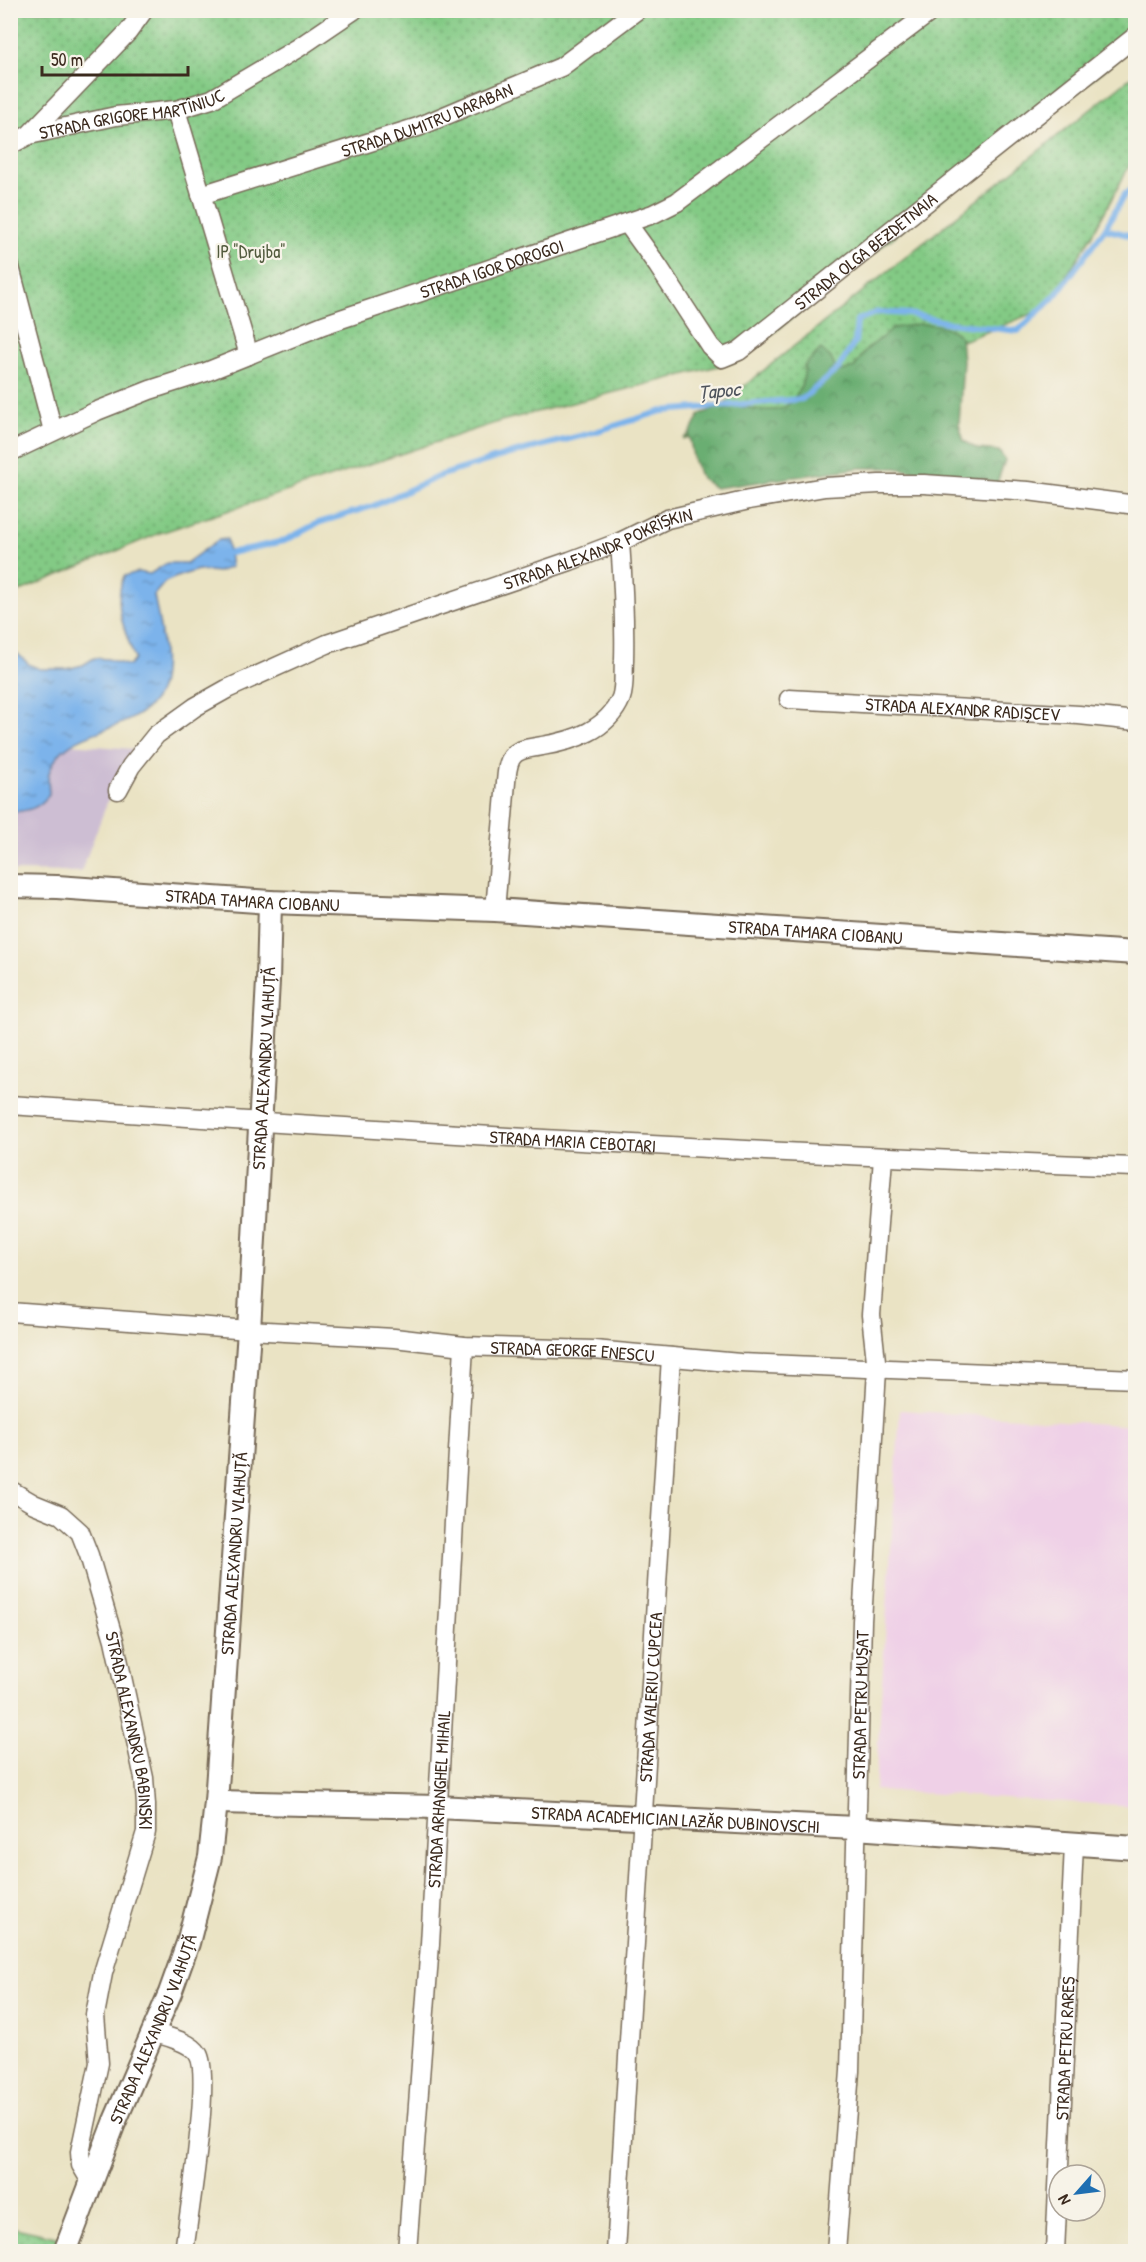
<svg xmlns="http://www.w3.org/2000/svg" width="1146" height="2262" viewBox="0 0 1146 2262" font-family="'Patrick Hand',sans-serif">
	<defs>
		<pattern id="grass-dots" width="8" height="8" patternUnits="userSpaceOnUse" patternTransform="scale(1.5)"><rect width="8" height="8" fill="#83ca85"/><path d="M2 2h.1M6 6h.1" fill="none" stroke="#6ca46c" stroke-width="1.8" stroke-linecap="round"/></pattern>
		<pattern id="forest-crowns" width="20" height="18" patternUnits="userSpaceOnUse" patternTransform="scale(1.5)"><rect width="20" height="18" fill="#6aae72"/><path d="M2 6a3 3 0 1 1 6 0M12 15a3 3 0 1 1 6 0" fill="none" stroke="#588e5d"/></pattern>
		<pattern id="water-ripples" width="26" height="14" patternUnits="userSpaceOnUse" patternTransform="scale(1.5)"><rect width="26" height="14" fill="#7cb3eb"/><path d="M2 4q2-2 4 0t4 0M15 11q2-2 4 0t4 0" fill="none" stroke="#6792be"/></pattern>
	</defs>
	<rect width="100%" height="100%" fill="#f7f3e8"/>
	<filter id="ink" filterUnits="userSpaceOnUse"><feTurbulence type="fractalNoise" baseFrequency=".0167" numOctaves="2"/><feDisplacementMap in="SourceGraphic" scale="12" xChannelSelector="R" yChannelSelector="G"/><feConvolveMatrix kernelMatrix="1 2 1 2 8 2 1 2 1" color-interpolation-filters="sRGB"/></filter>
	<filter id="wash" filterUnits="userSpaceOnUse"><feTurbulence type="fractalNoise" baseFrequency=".008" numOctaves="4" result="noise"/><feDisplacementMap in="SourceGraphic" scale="24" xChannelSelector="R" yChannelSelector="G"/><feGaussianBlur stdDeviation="1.35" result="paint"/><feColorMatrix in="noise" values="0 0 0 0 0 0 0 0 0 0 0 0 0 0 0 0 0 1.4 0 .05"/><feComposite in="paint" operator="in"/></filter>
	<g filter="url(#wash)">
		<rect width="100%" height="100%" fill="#eae3c4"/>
		<!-- built -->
		<path fill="#efd0e7" d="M 900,1410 L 1135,1426 L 1135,1806 L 875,1790 Z"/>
		<!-- industrial -->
		<path fill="#cdbed3" d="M 32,741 L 134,749 L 110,795 L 81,872 L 11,871 L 10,781 Z"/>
		<!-- grass -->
		<g fill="url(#grass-dots)" stroke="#5f7a52" stroke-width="1.5">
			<path d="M 11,11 L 1135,11 L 1135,45 L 738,361 L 501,421 L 160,533 L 11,595 Z"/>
			<path d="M 1135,74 L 1135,155 L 1093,234 L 1046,308 L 994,329 L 776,411 L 683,439 L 744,386 Z"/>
			<path d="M 11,2227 L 69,2240 L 65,2251 L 11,2252 Z"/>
		</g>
		<!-- forest -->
		<path fill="url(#forest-crowns)" stroke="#526c48" stroke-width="1.5" d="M 919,324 C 936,324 948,325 961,337 L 963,361 L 959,425 L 964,441 L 977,449 L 999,451 L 1005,460 L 997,483 L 975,478 L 930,474 L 895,468 L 860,468 L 715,488 L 701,478 L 694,462 L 689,435 L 700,414 C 712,410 723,406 736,406 C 748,407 761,411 773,410 C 793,410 806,383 804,366 L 821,349 L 831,358 L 837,372 L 854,368 L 866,350 L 894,328 Z"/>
		<!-- water -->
		<path fill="url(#water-ripples)" stroke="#5c6e84" stroke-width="1.5" d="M 227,539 L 231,567 L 218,572 L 198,570 L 179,576 L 165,582 L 154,595 C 159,622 172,674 155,699 C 130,736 63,725 49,773 C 47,779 49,788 49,795 C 38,809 28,811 11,812 L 11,648 L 30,665 L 40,669 L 66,669 L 83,665 L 94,658 L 108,659 L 129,666 L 135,659 C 125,631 112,604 124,576 L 138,572 L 150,574 L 167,563 L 186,563 L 218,540 Z"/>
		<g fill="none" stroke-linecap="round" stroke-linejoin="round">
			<!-- stream -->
			<g stroke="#7cb3eb" stroke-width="6">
				<path d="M 1105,229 L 1124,195 L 1136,185"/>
				<path d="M 230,553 L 284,541 L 318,523 L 373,506 L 442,475 L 509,454 L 588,434 L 662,411 L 802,399 L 838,369 L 855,342 L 857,320 L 878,312 L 909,314 L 950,323 L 1018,331 L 1055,296 L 1105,229 L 1136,237"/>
			</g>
		</g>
	</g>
	<g filter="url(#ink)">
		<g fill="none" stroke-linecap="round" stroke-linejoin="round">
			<!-- minor casing -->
			<g stroke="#786b58" stroke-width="21">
				<g id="minor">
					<path d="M 176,110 L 249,355"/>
					<path id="s1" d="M 29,135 L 116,116 L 176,110 L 212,99 L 298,48 L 354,10"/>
					<path d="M 10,145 L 29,135 L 128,32 L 144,10"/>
					<path id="s2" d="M 201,195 L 418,127 L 561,67 L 637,10"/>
					<path id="s3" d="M 627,223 L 658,266 L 710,346 L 722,358 L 739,351 L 1136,36"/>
					<path d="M 10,267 L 53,431"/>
					<path id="s4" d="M 10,452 L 97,411 L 150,390 L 206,372 L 323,325 L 653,214 L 677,202 L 933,10"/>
					<path id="s5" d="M 789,699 L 1079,715 L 1136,721"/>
					<path id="s6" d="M 118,790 L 131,766 L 156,735 L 195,707 L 227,689 L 327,644 L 570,561 L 620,542 L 667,519 L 749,500 L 825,487 L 879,484 L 924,484 L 1028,491 L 1136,505"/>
					<path d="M 495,910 L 506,782 C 507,773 507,759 516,753 C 523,748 534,748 542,746 C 573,741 608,730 621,698 C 625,687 623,673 624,661 C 625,621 623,582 620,542"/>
					<path id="s7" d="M 10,1105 C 385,1131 760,1154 1136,1167"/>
					<path id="s8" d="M 10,1312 L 249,1330 L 394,1338 L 464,1346 L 594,1350 L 740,1363 L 1136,1379"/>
					<path id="s9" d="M 10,1490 L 34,1504 L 61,1515 L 80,1532 L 89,1555 L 114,1640 L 144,1778 L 146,1805 L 146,1832 L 103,1973 L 95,2015 L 99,2063 L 80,2152 L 81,2165 L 91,2182"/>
					<path d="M 153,2032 C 166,2037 190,2041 198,2054 C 212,2075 188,2219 184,2252"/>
					<path id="s10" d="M 407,2252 L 430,1944 L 464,1346"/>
					<path id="s11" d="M 616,2252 L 671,1357"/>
					<path id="s12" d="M 836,2252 L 850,2071 L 862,1621 L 877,1370 L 871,1315 L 883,1158"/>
					<path id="s13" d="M 1055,2252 L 1074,1845"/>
				</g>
			</g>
			<!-- tertiary casing -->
			<g stroke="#786b58" stroke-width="26">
				<g id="tertiary">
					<path id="s14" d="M 10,886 L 57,887 L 270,902 L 495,910 L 1136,953"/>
					<path id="s15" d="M 216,1802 L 437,1807 L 855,1828 L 1136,1848"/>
					<path id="s16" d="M 65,2252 L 114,2123 L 170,1993 L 188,1943 L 210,1857 L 216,1802 L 249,1330 L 268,981 L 270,902"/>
				</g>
			</g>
			<!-- minor -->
			<use href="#minor" stroke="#fff" stroke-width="18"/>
			<!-- tertiary -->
			<use href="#tertiary" stroke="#fff" stroke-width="22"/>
		</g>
	</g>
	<g text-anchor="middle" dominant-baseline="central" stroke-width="4.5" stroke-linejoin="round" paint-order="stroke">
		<!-- street labels -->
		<g font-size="18" fill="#3b2a1e" stroke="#f7f3e8">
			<text stroke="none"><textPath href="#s1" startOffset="105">STRADA GRIGORE MARTÎNIUC</textPath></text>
			<text stroke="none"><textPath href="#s2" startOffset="238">STRADA DUMITRU DARABAN</textPath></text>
			<text stroke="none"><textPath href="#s3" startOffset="345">STRADA OLGA BEZDETNAIA</textPath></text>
			<text stroke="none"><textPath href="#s4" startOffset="516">STRADA IGOR DOROGOI</textPath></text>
			<text stroke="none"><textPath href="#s6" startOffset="549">STRADA ALEXANDR POKRÎȘKIN</textPath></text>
			<text stroke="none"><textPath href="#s5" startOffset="174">STRADA ALEXANDR RADIȘCEV</textPath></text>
			<text stroke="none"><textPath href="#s14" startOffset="243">STRADA TAMARA CIOBANU</textPath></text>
			<text stroke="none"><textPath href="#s14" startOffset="807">STRADA TAMARA CIOBANU</textPath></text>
			<text stroke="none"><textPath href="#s16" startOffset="1212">STRADA АLEXANDRU VLAHUȚĂ</textPath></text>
			<text stroke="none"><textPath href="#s7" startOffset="564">STRADA MARIA CEBOTARI</textPath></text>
			<text stroke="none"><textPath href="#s8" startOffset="564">STRADA GEORGE ENESCU</textPath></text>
			<text stroke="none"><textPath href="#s16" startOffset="726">STRADA АLEXANDRU VLAHUȚĂ</textPath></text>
			<text stroke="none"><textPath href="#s11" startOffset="556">STRADA VALERIU CUPCEA</textPath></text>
			<text stroke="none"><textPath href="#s12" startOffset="548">STRADA PETRU MUȘAT</textPath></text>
			<text stroke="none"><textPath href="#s9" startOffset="288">STRADA ALEXANDRU BABINSKI</textPath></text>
			<text stroke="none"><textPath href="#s10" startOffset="454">STRADA ARHANGHEL MIHAIL</textPath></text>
			<text stroke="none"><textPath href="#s15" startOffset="460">STRADA ACADEMICIAN LAZĂR DUBINOVSCHI</textPath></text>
			<text stroke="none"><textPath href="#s16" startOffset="240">STRADA АLEXANDRU VLAHUȚĂ</textPath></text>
			<text stroke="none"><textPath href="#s13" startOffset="204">STRADA PETRU RAREȘ</textPath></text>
		</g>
		<!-- park labels -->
		<g font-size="18" fill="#515a3d" stroke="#f7f3e8">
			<text x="251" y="251">IP "Drujba"</text>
		</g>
		<!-- water labels -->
		<g font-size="20" font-style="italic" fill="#4e535c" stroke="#f7f3e8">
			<text transform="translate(719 390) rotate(-5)">Țapoc</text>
		</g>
	</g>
	<!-- margin -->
	<rect width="1146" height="2262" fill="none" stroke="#f7f3e8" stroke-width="36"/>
	<!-- north arrow -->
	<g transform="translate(1077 2193) rotate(242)"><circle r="28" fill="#f7f3e8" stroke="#aca397" stroke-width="1.5"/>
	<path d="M0-4.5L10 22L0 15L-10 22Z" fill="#1f6fb2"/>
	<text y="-9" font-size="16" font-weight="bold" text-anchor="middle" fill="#3b2a1e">N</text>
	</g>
	<!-- scale -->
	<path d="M42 66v9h146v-9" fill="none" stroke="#3b2a1e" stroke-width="3"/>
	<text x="51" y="66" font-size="18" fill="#3b2a1e" stroke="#f7f3e8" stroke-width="4.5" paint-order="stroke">50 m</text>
</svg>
